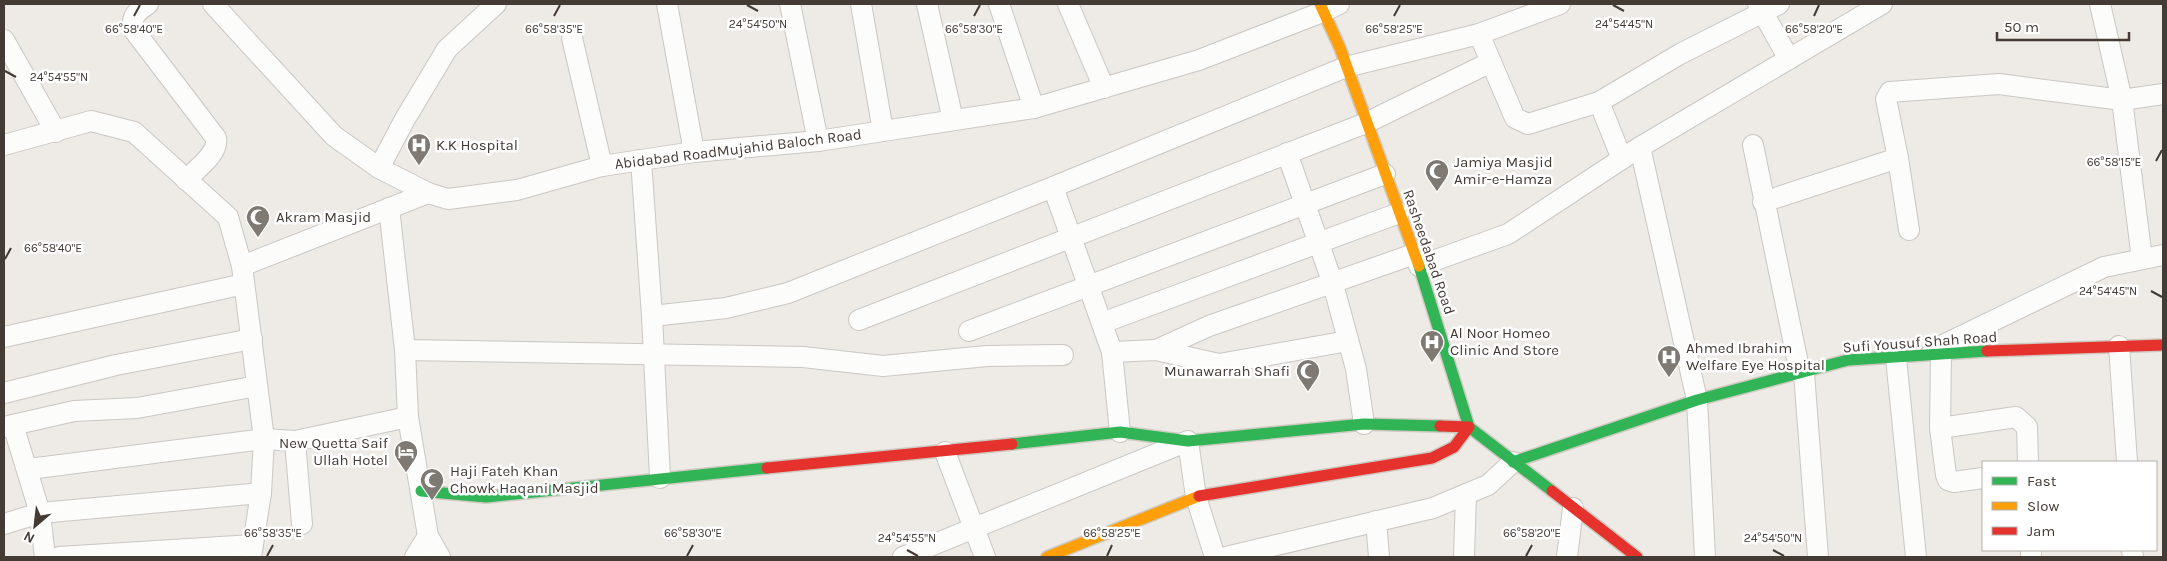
<svg xmlns="http://www.w3.org/2000/svg" width="2167" height="561" viewBox="0 0 2167 561" font-family="Karla,sans-serif">
	<rect width="100%" height="100%" fill="#eeebe7"/>
	<g fill="none" stroke-linecap="round" stroke-linejoin="round">
		<!-- street casing -->
		<g stroke="#cac7c3" stroke-width="22">
			<g id="street">
				<path d="M 148,4 C 138,11 131,15 133,29 L 216,138 C 219,154 196,169 186,180"/>
				<path d="M 213,4 L 334,136 L 379,168 L 428,193 L 448,199 L 517,190 L 602,166 L 694,152 L 818,141 L 1034,108 L 1199,60 L 1325,11 L 1339,4"/>
				<path d="M 667,4 L 694,152"/>
				<path d="M 790,4 L 818,141"/>
				<path d="M 861,4 L 883,131"/>
				<path d="M 927,4 L 953,120"/>
				<path d="M 999,4 L 1034,108"/>
				<path d="M 1068,4 L 1104,88"/>
				<path d="M 1758,4 L 1789,59"/>
				<path d="M 2100,4 L 2122,100 L 2142,259"/>
				<path d="M 1479,34 L 1515,118 L 1528,124 L 1599,102 L 1680,54 L 1779,4"/>
				<path d="M 572,38 L 602,166"/>
				<path d="M 4,40 L 56,132"/>
				<path d="M 1599,102 L 1622,159"/>
				<path d="M 4,145 L 91,121 L 134,132 L 228,217 L 242,266 L 428,193"/>
				<path d="M 1753,145 L 1800,373"/>
				<path d="M 1640,147 L 1697,400 L 1705,557"/>
				<path d="M 1287,153 L 1333,284 L 1356,369 L 1364,424"/>
				<path d="M 641,160 L 652,316 L 660,478"/>
				<path d="M 379,168 L 405,119 L 447,49 L 496,4"/>
				<path d="M 1053,187 L 1112,352 L 1120,432"/>
				<path d="M 1763,202 L 1898,158"/>
				<path d="M 389,208 L 405,350 L 408,417 L 428,536 L 440,557"/>
				<path d="M 1909,230 L 1898,158 L 1886,99 L 1890,92 L 1999,84 L 2122,100 L 2163,94"/>
				<path d="M 242,266 L 264,439 L 261,493 L 251,557"/>
				<path d="M 1419,266 L 1508,234 L 1640,147 L 1882,4"/>
				<path d="M 652,316 L 726,308 L 788,293 L 1053,187 L 1346,67 L 1479,34 L 1560,4"/>
				<path d="M 859,320 L 1366,123 L 1491,62"/>
				<path d="M 1102,323 L 1399,213"/>
				<path d="M 969,331 L 1385,174"/>
				<path d="M 4,337 L 244,284"/>
				<path d="M 2119,346 L 2127,462"/>
				<path d="M 405,350 L 803,357 L 883,366 L 987,356 L 1063,355"/>
				<path d="M 1156,350 L 1209,326 L 1414,254"/>
				<path d="M 1933,350 L 2104,267 L 2163,255"/>
				<path d="M 1112,352 L 1156,350 L 1219,364 L 1348,341"/>
				<path d="M 1941,354 L 1940,428 L 1946,475 L 1948,480 L 1954,482 L 1983,478"/>
				<path d="M 1896,358 L 1916,557"/>
				<path d="M 1804,373 L 1818,557"/>
				<path d="M 4,393 L 116,365 L 252,339"/>
				<path d="M 13,425 L 40,513 L 45,557"/>
				<path d="M 4,427 L 74,411 L 137,408 L 257,386"/>
				<path d="M 1940,428 L 2016,417 L 2027,427 L 2028,462"/>
				<path d="M 295,441 L 302,524"/>
				<path d="M 945,452 L 985,557"/>
				<path d="M 29,469 L 264,439 L 295,441 L 408,417"/>
				<path d="M 1376,521 L 1379,557"/>
				<path d="M 4,524 L 40,513 L 261,493"/>
				<path d="M 2031,550 L 2031,557"/>
				<path d="M 2132,550 L 2133,557"/>
				<path d="M 59,557 L 253,545"/>
				<path d="M 415,557 L 428,536"/>
				<path d="M 903,557 L 1188,441 L 1196,497 L 1215,557"/>
				<path d="M 1226,557 L 1433,508 L 1488,485 L 1513,462"/>
				<path d="M 1464,557 L 1466,494"/>
				<path d="M 1567,557 L 1573,508"/>
			</g>
		</g>
		<!-- fast casing -->
		<g stroke="#cfcac1" stroke-width="14">
			<g id="fast">
				<path d="M 1419,266 L 1469,427 L 1552,491"/>
				<path d="M 1012,444 L 1120,432 L 1188,441 L 1364,424 L 1440,426"/>
				<path d="M 1513,462 L 1697,400 L 1848,360 L 1987,351"/>
				<path d="M 421,491 L 486,497 L 767,468"/>
			</g>
		</g>
		<!-- slow casing -->
		<g stroke="#cfcac1" stroke-width="14">
			<g id="slow">
				<path d="M 1320,4 L 1340,48 L 1419,266"/>
				<path d="M 1047,557 L 1199,496"/>
			</g>
		</g>
		<!-- jam casing -->
		<g stroke="#cfcac1" stroke-width="14">
			<g id="jam">
				<path d="M 1987,351 L 2163,345"/>
				<path d="M 767,468 L 1012,444"/>
				<path d="M 1552,491 L 1637,557"/>
				<path d="M 1199,496 L 1432,458 L 1454,447 L 1469,427 L 1440,426"/>
			</g>
		</g>
		<!-- street -->
		<use href="#street" stroke="#fcfcfb" stroke-width="20"/>
		<!-- fast -->
		<use href="#fast" stroke="#30b455" stroke-width="11"/>
		<!-- slow -->
		<use href="#slow" stroke="#ff9f0a" stroke-width="11"/>
		<!-- jam -->
		<use href="#jam" stroke="#e5322d" stroke-width="11"/>
	</g>
	<!-- ticks -->
	<path fill="none" stroke="#433b34" stroke-width="2" d="M 747,5 L 758,11M 1613,5 L 1624,11M 134,16 L 140,5M 554,16 L 560,5M 974,16 L 980,5M 1394,16 L 1400,5M 1814,16 L 1819,5M 5,71 L 16,77M 2156,161 L 2162,150M 5,259 L 11,248M 2151,291 L 2162,297M 907,550 L 918,556M 1773,550 L 1784,556M 267,556 L 273,545M 687,556 L 693,545M 1107,556 L 1112,545M 1526,556 L 1532,545"/>
	<!-- icons -->
	<defs>
		<g id="hospital-pin" transform="scale(1.25)"><path d="M0 17L-7.5 6A9.5 9.5 0 1 1 7.5 6Z" fill="#7f7973" stroke="#fff"/><path d="M-5-5h3v3.5h4V-5h3V5h-3V1.5h-4V5h-3Z" fill="#fff"/></g>
		<g id="mosque-pin" transform="scale(1.25)"><path d="M0 17L-7.5 6A9.5 9.5 0 1 1 7.5 6Z" fill="#7f7973" stroke="#fff"/><path d="M3.5-4.9A6 6 0 1 0 3.5 4.9A5 5 0 1 1 3.5-4.9Z" fill="#fff"/></g>
		<g id="hotel-pin" transform="scale(1.25)"><path d="M0 17L-7.5 6A9.5 9.5 0 1 1 7.5 6Z" fill="#7f7973" stroke="#fff"/><path d="M-6-4.5h1.5V1H6V5H4.5V3h-9V5H-6ZM-4 0a1.8 1.8 0 1 1 3.6 0ZM.5 0V-2.5h3Q6-2.5 6 0Z" fill="#fff"/></g>
	</defs>
	<g fill-rule="evenodd">
		<use href="#hospital-pin" x="419" y="145"/>
		<use href="#mosque-pin" x="1437" y="171"/>
		<use href="#mosque-pin" x="258" y="217"/>
		<use href="#hospital-pin" x="1432" y="342"/>
		<use href="#hospital-pin" x="1669" y="357"/>
		<use href="#mosque-pin" x="1308" y="371"/>
		<use href="#hotel-pin" x="406" y="452"/>
		<use href="#mosque-pin" x="432" y="480"/>
	</g>
	<g text-anchor="middle" dominant-baseline="central" stroke-width="5" stroke-linejoin="round" paint-order="stroke">
		<!-- poi labels -->
		<g font-size="15" fill="#433b34" stroke="#fff" text-anchor="start">
			<text x="436" y="145">K.K Hospital</text>
			<text x="1454" y="162">Jamiya Masjid<tspan x="1454" dy="17">Amir-e-Hamza</tspan></text>
			<text x="276" y="217">Akram Masjid</text>
			<text x="1450" y="333">Al Noor Homeo<tspan x="1450" dy="17">Clinic And Store</tspan></text>
			<text x="1686" y="348">Ahmed Ibrahim<tspan x="1686" dy="17">Welfare Eye Hospital</tspan></text>
			<text x="1290" y="371" text-anchor="end">Munawarrah Shafi</text>
			<text x="388" y="443" text-anchor="end">New Quetta Saif<tspan x="388" dy="17">Ullah Hotel</tspan></text>
			<text x="450" y="471">Haji Fateh Khan<tspan x="450" dy="17">Chowk Haqani Masjid</tspan></text>
		</g>
		<!-- street labels -->
		<g font-size="15" fill="#433b34" stroke="#fff">
			<text transform="translate(738 149) rotate(-7)">Abidabad RoadMujahid Baloch Road</text>
			<text transform="translate(1429 252) rotate(71)">Rasheedabad Road</text>
			<text transform="translate(1920 342) rotate(-4)">Sufi Yousuf Shah Road</text>
		</g>
	</g>
	<g font-size="12" text-anchor="middle" fill="#433b34" stroke="#fff" stroke-width="5" stroke-linejoin="round" paint-order="stroke">
		<text x="758" y="28">24°54'50"N</text>
		<text x="1624" y="28">24°54'45"N</text>
		<text x="134" y="33">66°58'40"E</text>
		<text x="554" y="33">66°58'35"E</text>
		<text x="974" y="33">66°58'30"E</text>
		<text x="1394" y="33">66°58'25"E</text>
		<text x="1814" y="33">66°58'20"E</text>
		<text x="59" y="81">24°54'55"N</text>
		<text x="2114" y="166">66°58'15"E</text>
		<text x="53" y="252">66°58'40"E</text>
		<text x="2108" y="295">24°54'45"N</text>
		<text x="273" y="537">66°58'35"E</text>
		<text x="693" y="537">66°58'30"E</text>
		<text x="1112" y="537">66°58'25"E</text>
		<text x="1532" y="537">66°58'20"E</text>
		<text x="907" y="542">24°54'55"N</text>
		<text x="1773" y="542">24°54'50"N</text>
	</g>
	<!-- border -->
	<rect width="2167" height="561" fill="none" stroke="#433b34" stroke-width="10"/>
	<!-- legend -->
	<rect x="1982" y="461" width="175" height="90" fill="#ffffff" stroke="#b4b1ae"/>
	<rect x="1992" y="477" width="25" height="8" fill="#30b455" stroke="#b4b1ae"/>
	<text x="2027" y="486" font-size="15" fill="#433b34">Fast</text>
	<rect x="1992" y="502" width="25" height="8" fill="#ff9f0a" stroke="#b4b1ae"/>
	<text x="2027" y="511" font-size="15" fill="#433b34">Slow</text>
	<rect x="1992" y="527" width="25" height="8" fill="#e5322d" stroke="#b4b1ae"/>
	<text x="2027" y="536" font-size="15" fill="#433b34">Jam</text>
	<!-- north arrow -->
	<g transform="translate(35 526) rotate(208)" stroke="#ffffff" stroke-width="4" paint-order="stroke">
	<path d="M0-4L9 19L0 12L-9 19Z" fill="#433b34"/>
	<text y="-8" font-size="14" font-weight="bold" text-anchor="middle" fill="#433b34">N</text>
	</g>
	<!-- scale -->
	<path d="M1997 32v8h132v-8" fill="none" stroke="#433b34" stroke-width="2.5"/>
	<text x="2004" y="32" font-size="15" fill="#433b34" stroke="#ffffff" stroke-width="4" paint-order="stroke">50 m</text>
</svg>
